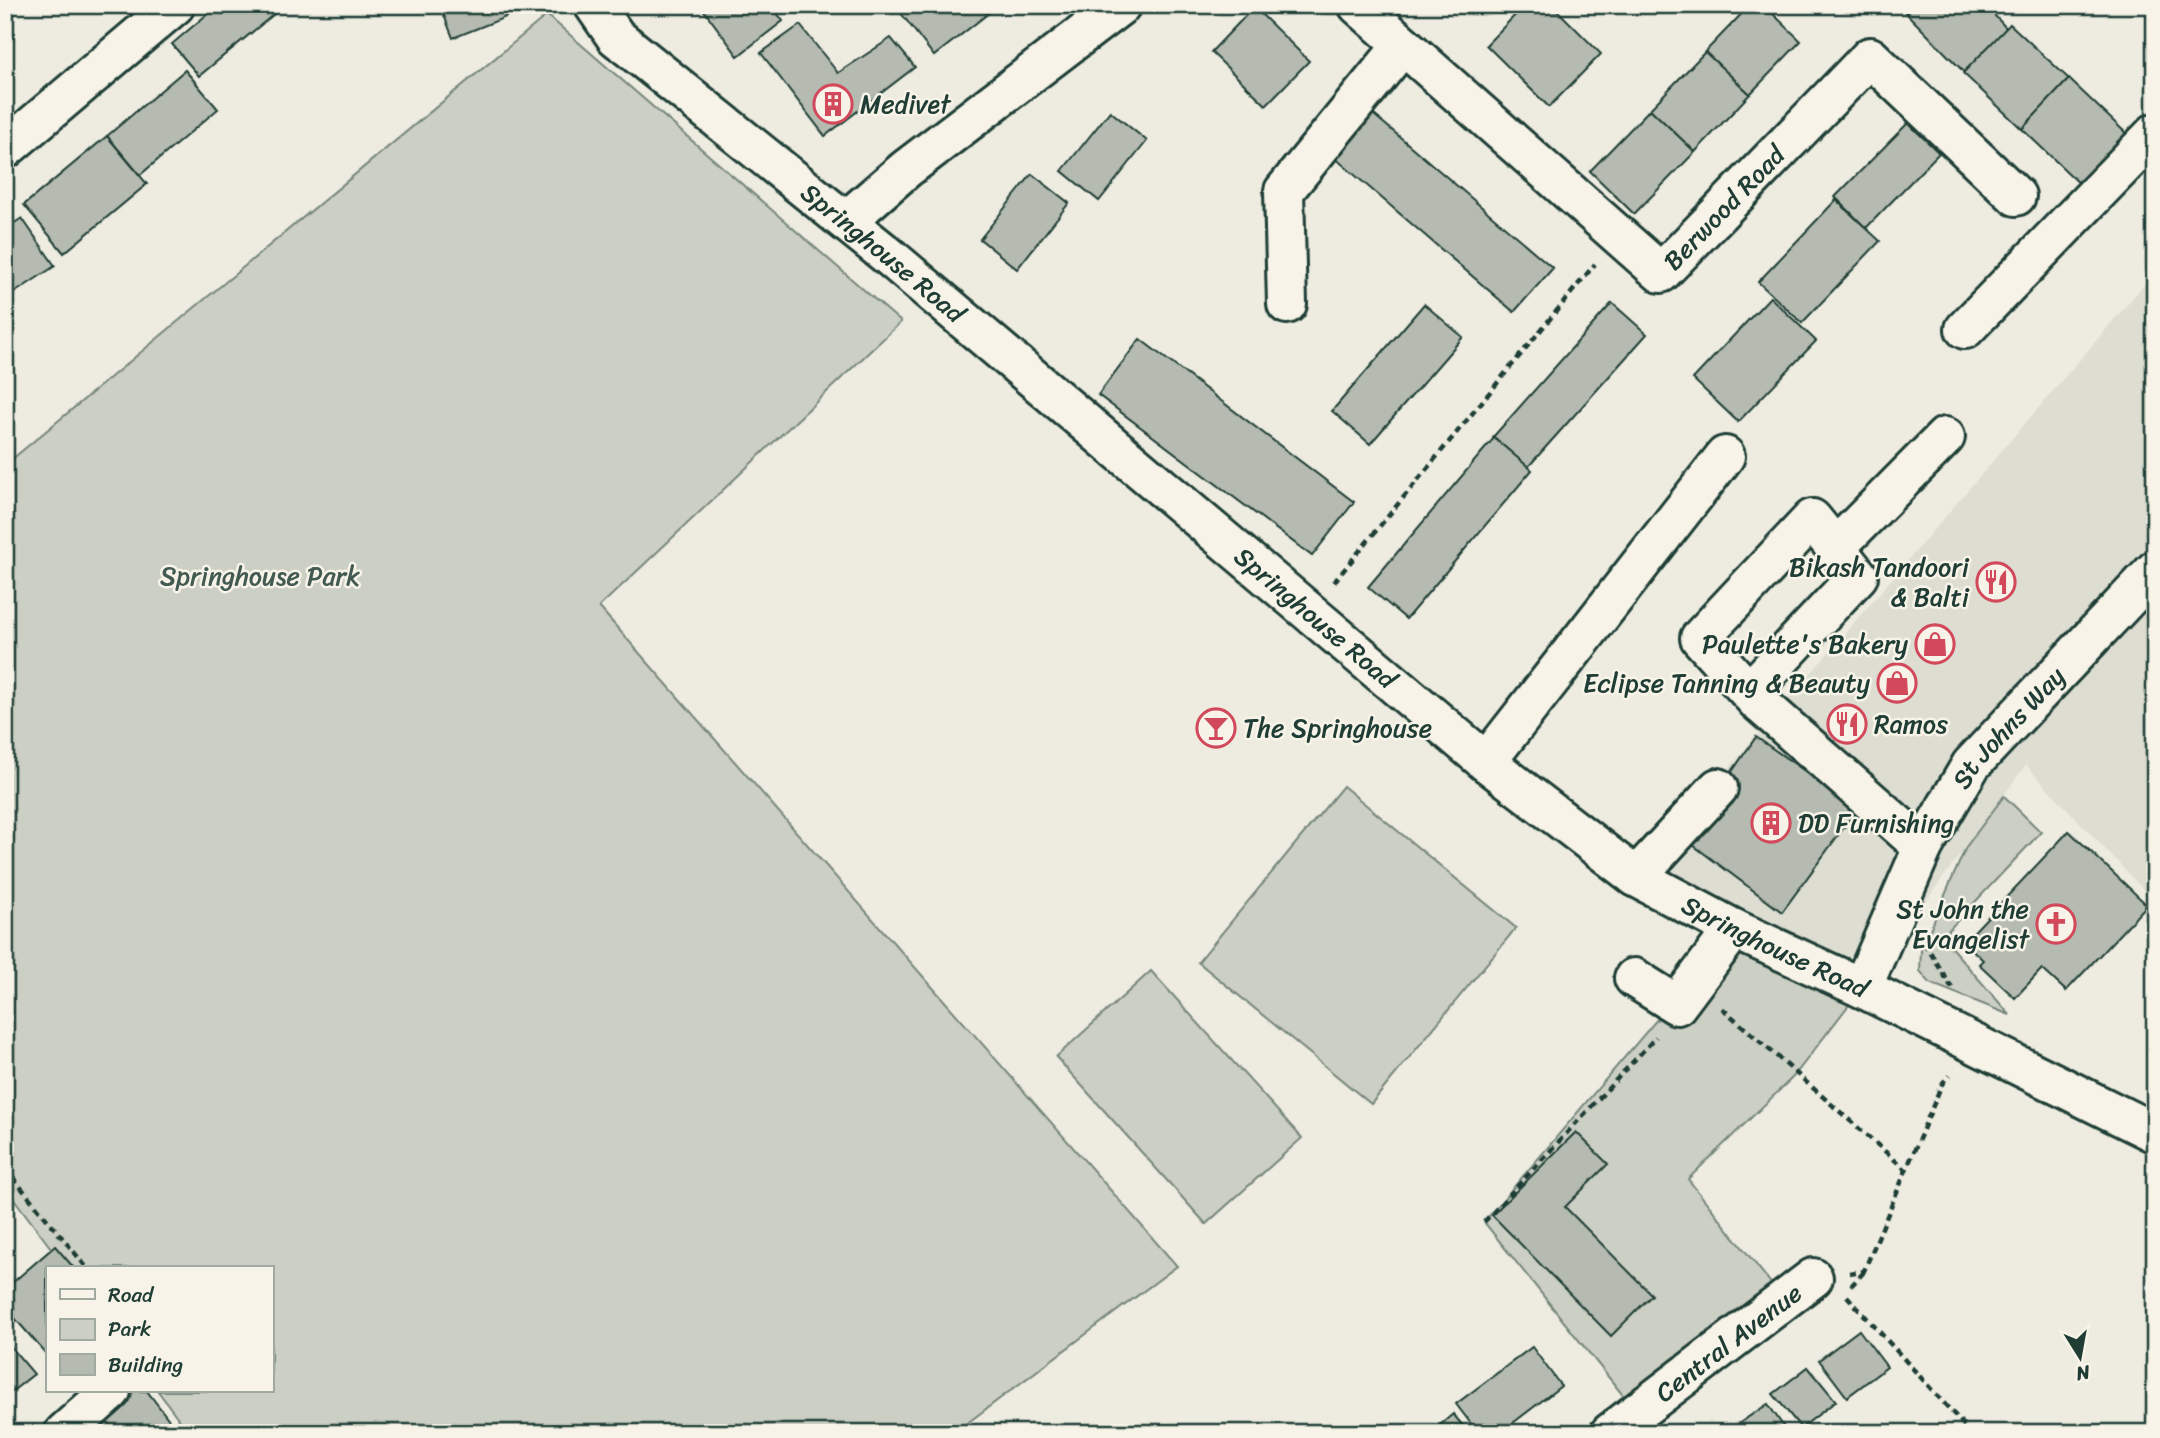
<svg xmlns="http://www.w3.org/2000/svg" width="2160" height="1438" viewBox="0 0 2160 1438" font-family="Sriracha,sans-serif">
	<rect width="100%" height="100%" fill="#eeece1"/>
	<filter id="ink" filterUnits="userSpaceOnUse"><feTurbulence type="fractalNoise" baseFrequency=".0143" numOctaves="2"/><feDisplacementMap in="SourceGraphic" scale="14" xChannelSelector="R" yChannelSelector="G"/><feConvolveMatrix kernelMatrix="1 2 1 2 8 2 1 2 1" color-interpolation-filters="sRGB"/></filter>
	<g filter="url(#ink)">
		<!-- built -->
		<path fill="#ddddd2" d="M 2155,272 L 2155,902 L 2026,765 L 1862,988 L 1636,877 Z"/>
		<!-- green -->
		<g fill="#cccfc4" stroke="#76867c" stroke-width="2">
			<path d="M 547,15 L 901,322 L 599,607 L 1177,1266 L 954,1433 L 189,1433 L 158,1391 L 271,1391 L 271,1268 L 66,1268 L 5,1187 L 5,465 Z"/>
			<path d="M 1343,786 L 1516,928 L 1371,1104 L 1198,962 Z"/>
			<path d="M 2004,796 L 2041,832 L 1942,937 L 2010,1015 L 1930,983 L 1920,971 L 1921,950 L 1966,847 Z"/>
			<path d="M 1734,929 L 1862,988 L 1794,1076 L 1688,1179 L 1777,1291 L 1630,1404 L 1484,1222 Z"/>
			<path d="M 1151,971 L 1302,1138 L 1206,1224 L 1056,1057 Z"/>
		</g>
		<!-- building -->
		<g fill="#b5bbb0" stroke="#1f3d34" stroke-width="2">
			<path d="M 5,5 L 20,5 L 5,17 Z"/>
			<path d="M 218,5 L 285,5 L 199,76 L 172,44 Z"/>
			<path d="M 440,5 L 501,5 L 506,17 L 453,38 Z"/>
			<path d="M 700,5 L 771,5 L 783,21 L 738,56 Z"/>
			<path d="M 901,5 L 999,5 L 934,56 L 897,8 Z"/>
			<path d="M 1525,5 L 1552,5 L 1601,54 L 1549,107 L 1486,45 Z"/>
			<path d="M 1750,5 L 1764,5 L 1801,41 L 1750,94 L 1705,52 Z"/>
			<path d="M 1899,5 L 1914,5 L 1906,13 Z"/>
			<path d="M 1914,5 L 1985,5 L 2008,30 L 1964,72 L 1906,13 Z"/>
			<path d="M 1254,7 L 1309,61 L 1266,105 L 1211,52 Z"/>
			<path d="M 2010,24 L 2069,79 L 2022,129 L 1963,73 Z"/>
			<path d="M 800,25 L 838,73 L 891,38 L 915,67 L 825,136 L 761,53 Z"/>
			<path d="M 1705,52 L 1750,94 L 1695,152 L 1650,109 Z"/>
			<path d="M 185,70 L 218,109 L 140,175 L 107,136 Z"/>
			<path d="M 2069,79 L 2129,136 L 2082,186 L 2022,129 Z"/>
			<path d="M 1650,109 L 1695,152 L 1634,214 L 1590,171 Z"/>
			<path d="M 1110,111 L 1147,141 L 1099,201 L 1062,171 Z"/>
			<path d="M 1373,114 L 1553,268 L 1514,312 L 1335,158 Z"/>
			<path d="M 1908,123 L 1939,153 L 1866,228 L 1835,197 Z"/>
			<path d="M 107,136 L 147,184 L 64,253 L 24,205 Z"/>
			<path d="M 1032,174 L 1069,203 L 1017,269 L 980,239 Z"/>
			<path d="M 1836,200 L 1880,241 L 1802,323 L 1758,282 Z"/>
			<path d="M 22,218 L 55,266 L 5,299 L 5,229 Z"/>
			<path d="M 1770,297 L 1816,341 L 1738,422 L 1693,379 Z"/>
			<path d="M 1612,303 L 1647,334 L 1528,467 L 1493,437 Z"/>
			<path d="M 1424,304 L 1463,337 L 1370,444 L 1332,411 Z"/>
			<path d="M 1140,339 L 1354,502 L 1312,556 L 1098,395 Z"/>
			<path d="M 1494,438 L 1532,470 L 1406,619 L 1368,587 Z"/>
			<path d="M 1756,737 L 1858,808 L 1782,912 L 1685,839 Z"/>
			<path d="M 2069,831 L 2147,905 L 2066,991 L 2042,969 L 2015,998 L 1979,964 L 1983,960 L 1964,942 Z"/>
			<path d="M 1576,1132 L 1608,1164 L 1565,1207 L 1652,1295 L 1611,1336 L 1492,1215 Z"/>
			<path d="M 55,1246 L 74,1268 L 47,1268 L 47,1355 L 5,1307 L 5,1289 Z"/>
			<path d="M 1859,1330 L 1887,1367 L 1847,1397 L 1819,1360 Z"/>
			<path d="M 5,1340 L 34,1374 L 5,1397 Z"/>
			<path d="M 1532,1347 L 1561,1386 L 1500,1433 L 1478,1433 L 1456,1404 Z"/>
			<path d="M 1808,1367 L 1836,1401 L 1801,1428 L 1773,1394 Z"/>
			<path d="M 134,1391 L 147,1391 L 179,1433 L 90,1433 L 86,1427 Z"/>
			<path d="M 1768,1404 L 1788,1433 L 1726,1433 L 1726,1432 Z"/>
			<path d="M 1453,1414 L 1469,1433 L 1431,1433 Z"/>
		</g>
		<g fill="none" stroke-linecap="round" stroke-linejoin="round">
			<!-- minor casing -->
			<g stroke="#1f3d34" stroke-width="44">
				<g id="minor">
					<path id="s1" d="M 594,5 L 616,37 L 891,258 L 1486,762 L 1636,877 L 1734,929 L 1862,988 L 2155,1133"/>
					<path id="s2" d="M 1358,5 L 1661,273 L 1870,57 L 2016,196"/>
					<path d="M 5,149 L 175,5"/>
					<path d="M 846,221 L 906,169 L 1121,5"/>
					<path d="M 1287,304 L 1284,191 L 1403,45"/>
					<path d="M 1965,329 L 2155,133"/>
					<path d="M 1835,548 L 1945,437"/>
					<path d="M 1750,691 L 1858,576 L 1812,519 L 1700,638 L 1757,701 L 1923,847"/>
					<path d="M 1486,762 L 1725,456"/>
					<path d="M 1636,877 L 1718,788"/>
					<path d="M 1634,978 L 1677,1005 L 1734,929"/>
					<path id="s3" d="M 1862,988 L 1923,847 L 1971,765 L 2155,570"/>
					<path d="M 64,1433 L 111,1391"/>
					<path id="s4" d="M 1610,1433 L 1813,1278"/>
				</g>
			</g>
			<!-- path -->
			<g stroke="#1f3d34" stroke-width="4.5" stroke-dasharray="7 5" stroke-linecap="butt">
				<path d="M 1334,582 L 1595,264"/>
				<path d="M 1924,942 L 1952,988"/>
				<path d="M 1722,1008 L 1905,1169"/>
				<path d="M 5,1168 L 87,1268"/>
				<path d="M 1484,1222 L 1656,1037"/>
				<path d="M 1849,1273 L 1864,1271 L 1942,1084 L 1949,1075"/>
				<path d="M 1851,1286 L 1864,1272"/>
				<path d="M 1847,1296 L 1971,1433"/>
			</g>
			<!-- minor -->
			<use href="#minor" stroke="#f7f3e8" stroke-width="38"/>
		</g>
	</g>
	<!-- icons -->
	<defs>
		<g id="building-ring" transform="scale(2.0125)"><circle r="9.5" fill="#f7f3e8" stroke="#d1495b" stroke-width="1.5"/><path d="M-4-6H4V6H1V3H-1V6H-4ZM-2.5-4.3h1.7v1.8h-1.7ZM.8-4.3h1.7v1.8H.8ZM-2.5-1h1.7V.8h-1.7ZM.8-1h1.7V.8H.8Z" fill="#d1495b"/></g>
		<g id="restaurant-ring" transform="scale(2.0125)"><circle r="9.5" fill="#f7f3e8" stroke="#d1495b" stroke-width="1.5"/><path d="M-5-6h1v4h1v-4h1v4h1v-4h1v5L-1.5 .5V6h-2V.5L-5-1ZM5-6V6H3V1.5H1.5Q1.5-4 5-6Z" fill="#d1495b"/></g>
		<g id="shop-ring" transform="scale(2.0125)"><circle r="9.5" fill="#f7f3e8" stroke="#d1495b" stroke-width="1.5"/><path d="M-5-2.5h2.3a2.7 3.5 0 0 1 5.4 0H5L5.5 6h-11ZM-1.5-2.5h3a1.5 2.3 0 0 0-3 0Z" fill="#d1495b"/></g>
		<g id="bar-ring" transform="scale(2.0125)"><circle r="9.5" fill="#f7f3e8" stroke="#d1495b" stroke-width="1.5"/><path d="M-6-5H6L.8 .8V4.5H3.5V6h-7V4.5H-.8V.8Z" fill="#d1495b"/></g>
		<g id="church-ring" transform="scale(2.0125)"><circle r="9.5" fill="#f7f3e8" stroke="#d1495b" stroke-width="1.5"/><path d="M-1.2-6h2.4v3.5h3.3v2.4h-3.3V6h-2.4V-.1h-3.3v-2.4h3.3Z" fill="#d1495b"/></g>
	</defs>
	<g fill-rule="evenodd">
		<use href="#building-ring" x="833" y="104"/>
		<use href="#restaurant-ring" x="1996" y="582"/>
		<use href="#shop-ring" x="1935" y="644"/>
		<use href="#shop-ring" x="1897" y="683"/>
		<use href="#restaurant-ring" x="1847" y="724"/>
		<use href="#bar-ring" x="1216" y="728"/>
		<use href="#building-ring" x="1771" y="823"/>
		<use href="#church-ring" x="2056" y="924"/>
	</g>
	<g text-anchor="middle" dominant-baseline="central" stroke-width="5" stroke-linejoin="round" paint-order="stroke">
		<!-- poi labels -->
		<g font-size="26" fill="#1f3d34" stroke="#f7f3e8" text-anchor="start">
			<text x="860" y="104">Medivet</text>
			<text x="1969" y="567" text-anchor="end">Bikash Tandoori<tspan x="1969" dy="30">&amp; Balti</tspan></text>
			<text x="1908" y="644" text-anchor="end">Paulette's Bakery</text>
			<text x="1870" y="683" text-anchor="end">Eclipse Tanning &amp; Beauty</text>
			<text x="1874" y="724">Ramos</text>
			<text x="1243" y="728">The Springhouse</text>
			<text x="1798" y="823">DD Furnishing</text>
			<text x="2029" y="909" text-anchor="end">St John the<tspan x="2029" dy="30">Evangelist</tspan></text>
		</g>
		<!-- street labels -->
		<g font-size="26" fill="#1f3d34" stroke="#f7f3e8">
			<text stroke="none"><textPath href="#s2" startOffset="495">Berwood Road</textPath></text>
			<text stroke="none"><textPath href="#s1" startOffset="382">Springhouse Road</textPath></text>
			<text stroke="none"><textPath href="#s1" startOffset="948">Springhouse Road</textPath></text>
			<text stroke="none"><textPath href="#s3" startOffset="301">St Johns Way</textPath></text>
			<text stroke="none"><textPath href="#s1" startOffset="1516">Springhouse Road</textPath></text>
			<text stroke="none"><textPath href="#s4" startOffset="149">Central Avenue</textPath></text>
		</g>
		<!-- park labels -->
		<g font-size="26" fill="#425a51" stroke="#f7f3e8">
			<text x="260" y="576">Springhouse Park</text>
		</g>
	</g>
	<!-- margin -->
	<rect width="2160" height="1438" fill="none" stroke="#f7f3e8" stroke-width="28"/>
	<rect x="14" y="14" width="2132" height="1410" fill="none" stroke="#1f3d34" stroke-width="2.5" filter="url(#ink)"/>
	<!-- legend -->
	<rect x="46" y="1266" width="228" height="126" fill="#f7f3e8" stroke="#a1aaa0" stroke-width="2"/>
	<rect x="60" y="1289" width="35" height="10" fill="#f7f3e8" stroke="#a1aaa0" stroke-width="2"/>
	<text x="108" y="1302" font-size="21" fill="#1f3d34">Road</text>
	<rect x="60" y="1319" width="35" height="21" fill="#cccfc4" stroke="#a1aaa0" stroke-width="2"/>
	<text x="108" y="1336" font-size="21" fill="#1f3d34">Park</text>
	<rect x="60" y="1354" width="35" height="21" fill="#b5bbb0" stroke="#a1aaa0" stroke-width="2"/>
	<text x="108" y="1372" font-size="21" fill="#1f3d34">Building</text>
	<!-- north arrow -->
	<g transform="translate(2080 1357) rotate(169)" stroke="#f7f3e8" stroke-width="5" paint-order="stroke">
	<path d="M0-5L12 26L0 18L-12 26Z" fill="#1f3d34"/>
	<text y="-10" font-size="19" font-weight="bold" text-anchor="middle" fill="#1f3d34">N</text>
	</g>
</svg>
